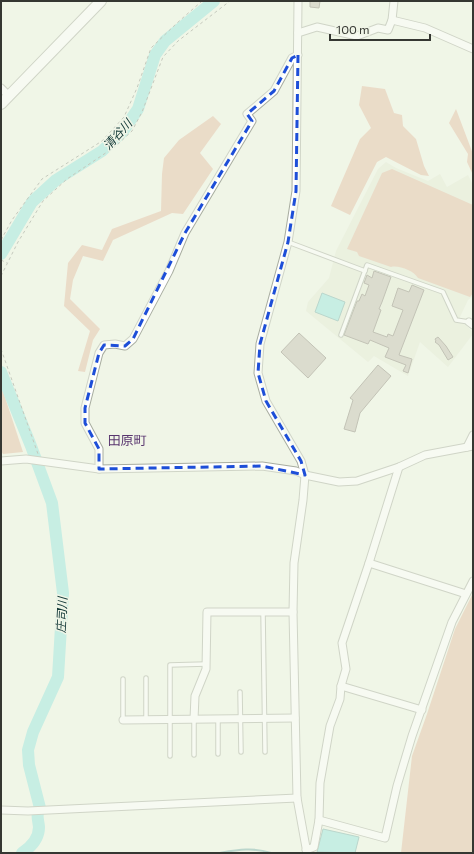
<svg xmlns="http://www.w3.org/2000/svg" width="474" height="854" viewBox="0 0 474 854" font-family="Commissioner,'Noto Sans JP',sans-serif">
	<rect width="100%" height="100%" fill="#f0f5e7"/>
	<!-- built -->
	<path fill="#e4ead6" d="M 386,162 L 396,168 L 428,181 L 440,174 L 447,187 L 468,175 L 473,185 L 473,296 L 468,300 L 459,319 L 473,332 L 473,334 L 448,367 L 420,342 L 408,376 L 374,356 L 368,362 L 306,311 L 308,302 L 329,278 L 336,251 L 378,169 Z"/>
	<!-- green -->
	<g fill="#e3bca3">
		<path d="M 362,86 L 385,89 L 394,113 L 402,115 L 403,126 L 416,139 L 424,166 L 429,176 L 421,175 L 386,157 L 377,162 L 350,215 L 331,206 L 360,139 L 371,128 L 359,105 Z"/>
		<path d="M 456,109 L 473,154 L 473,175 L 467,162 L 468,154 L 449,123 Z"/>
		<path d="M 213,116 L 221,124 L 200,153 L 213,169 L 183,214 L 172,213 L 113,240 L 103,261 L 83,256 L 73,280 L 70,299 L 100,329 L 93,340 L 85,372 L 78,371 L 90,331 L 64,306 L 68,263 L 82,245 L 102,250 L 112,229 L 161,211 L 162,174 L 164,158 L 179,140 Z"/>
		<path d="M 392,169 L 473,205 L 473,293 L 470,297 L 418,278 C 414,271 399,265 391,267 L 359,256 L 357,252 L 347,249 L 382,173 Z"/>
		<path d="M 1,385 L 23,452 L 3,454 L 1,451 Z"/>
		<path d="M 473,593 L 473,853 L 401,853 L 412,756 L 427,714 L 455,629 Z"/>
	</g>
	<!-- water -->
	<g fill="#94e4de" stroke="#78b0aa">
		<path d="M 322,293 L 345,302 L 338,321 L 315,312 Z"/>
		<path d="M 323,829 L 359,837 L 355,853 L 317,852 Z"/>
	</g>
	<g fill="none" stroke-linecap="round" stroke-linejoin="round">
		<!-- stream -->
		<path stroke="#78b0aa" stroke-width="2" d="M 219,853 C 237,850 253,847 271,853"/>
		<!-- river -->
		<g stroke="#94e4de" stroke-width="12">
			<path d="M 1,254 L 32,202 L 56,180 L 102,151 L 123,131 L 138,109 L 155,55 L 165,41 L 214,1"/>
			<path d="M 1,372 L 31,446 L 52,503 L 63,593 L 58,677 L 33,732 L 28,750 L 29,765 L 40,808 C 36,816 38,818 39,827 C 39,839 31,847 22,853"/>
		</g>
	</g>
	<!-- building -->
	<g fill="#c2bcb0" stroke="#8b867a">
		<path d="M 310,1 L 320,1 L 319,8 L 310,7 Z"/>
		<path d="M 374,271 L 391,277 L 382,302 L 379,309 L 381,310 L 373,332 L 387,337 L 388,334 L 393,336 L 403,310 L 392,306 L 398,288 L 409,292 L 412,285 L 424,290 L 399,355 L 412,359 L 408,373 L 403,371 L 406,365 L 385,357 L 389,348 L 370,340 L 368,344 L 344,335 L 357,301 L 359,301 L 362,294 L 365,296 L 369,285 L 364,283 L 367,275 L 372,278 Z"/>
		<path d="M 299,333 L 326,358 L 308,378 L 281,352 Z"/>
		<path d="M 438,337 L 446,346 L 453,357 L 448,360 L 439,345 L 435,342 L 436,341 L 435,339 Z"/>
		<path d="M 378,365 L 391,376 L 360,413 L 355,432 L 344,429 L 353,400 L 350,398 Z"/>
	</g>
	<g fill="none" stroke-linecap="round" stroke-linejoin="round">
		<!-- lane casing -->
		<g stroke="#a8ada0" stroke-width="5.5">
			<g id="lane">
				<path d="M 288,242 L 365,271"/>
				<path d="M 341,335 L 367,265 L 443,292 L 456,320 L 469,322"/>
				<path d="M 263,612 L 265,752"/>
				<path d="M 146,678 L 146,720"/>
				<path d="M 123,679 L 123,720"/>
				<path d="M 240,692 L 241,752"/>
				<path d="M 218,719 L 218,754"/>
				<path d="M 194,720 L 194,755"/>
				<path d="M 170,756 L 170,665 L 206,664"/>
			</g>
		</g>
		<!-- street casing -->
		<g stroke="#a8ada0" stroke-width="9">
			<g id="street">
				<path d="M 298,1 L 296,191 L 288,242 L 260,344 L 258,373 L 266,401 L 301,461 L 305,475 L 303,500 L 294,563 L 293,612 L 297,798 L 307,853"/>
				<path d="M 392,20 L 425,28 L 473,49"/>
				<path d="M 298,33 L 317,27 L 357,36 L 378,28 L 388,30 L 392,20 L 394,1"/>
				<path d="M 1,88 L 9,96"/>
				<path d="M 469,322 L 473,325"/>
				<path d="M 467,447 L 473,435"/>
				<path d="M 1,461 L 26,459 L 99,469 L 262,466 L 296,471 L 305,475 L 339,482 L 357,481 L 399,467 L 425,455 L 473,446"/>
				<path d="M 99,469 L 99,449 L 85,423 L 85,408 L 99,353 L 104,345 L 115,344 L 125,346 L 133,339 L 169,271 L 185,233 L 252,121 L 247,114 L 274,91 L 292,58 L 298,55"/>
				<path d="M 369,563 L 466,594"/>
				<path d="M 341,686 L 422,710"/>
				<path d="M 194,719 L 195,696 L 206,669 L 207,612 L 293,612"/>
				<path d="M 123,720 L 295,718"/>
				<path d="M 1,810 L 28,811 L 297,798"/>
				<path d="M 319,820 L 385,838 L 397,786 L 412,736 L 452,622 L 473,581"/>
				<path d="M 306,850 L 314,847 L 319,820 L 320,783 L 330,726 L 340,699 L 341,686 L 346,669 L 342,643 L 369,563 L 399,467"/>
			</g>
		</g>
		<!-- secondary casing -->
		<g stroke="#a8ada0" stroke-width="12">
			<path id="secondary" d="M 1,104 L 101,1"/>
		</g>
		<!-- path -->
		<g stroke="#90948a" stroke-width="1" stroke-dasharray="3 3" stroke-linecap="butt">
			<path d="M 1,240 L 12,220 L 42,179 L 102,141 L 124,117 L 137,88 L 151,48 L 177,23 L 202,1"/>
			<path d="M 1,260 L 7,263"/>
			<path d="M 1,276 L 18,242 L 43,201 L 67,179 L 116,146 L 132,131 L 142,112 L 163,57 L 178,41 L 230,1"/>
			<path d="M 1,349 L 38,454"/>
		</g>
		<!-- lane -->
		<use href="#lane" stroke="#fff" stroke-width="3.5"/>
		<!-- street -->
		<use href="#street" stroke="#fff" stroke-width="7"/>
		<!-- secondary -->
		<use href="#secondary" stroke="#fff" stroke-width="10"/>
	</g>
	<!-- marked area -->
	<path d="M0 0H474V854H0ZM 298,55 L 296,191 L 288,242 L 260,344 L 258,373 L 266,401 L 301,461 L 305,475 L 262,466 L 99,469 L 99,449 L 85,423 L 85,408 L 99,353 L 104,345 L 125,346 L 133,339 L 185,233 L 252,121 L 247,114 L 274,91 L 292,58 Z" fill="#f0f5e7" fill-opacity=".55" fill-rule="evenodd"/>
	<path fill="none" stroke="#1d4ed8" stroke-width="3" stroke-dasharray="8 5" stroke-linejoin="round" d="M 298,55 L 296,191 L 288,242 L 260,344 L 258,373 L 266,401 L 301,461 L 305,475 L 262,466 L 99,469 L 99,449 L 85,423 L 85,408 L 99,353 L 104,345 L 125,346 L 133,339 L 185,233 L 252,121 L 247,114 L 274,91 L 292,58 Z"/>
	<g text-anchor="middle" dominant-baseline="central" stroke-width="3" stroke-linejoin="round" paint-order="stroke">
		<!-- water labels -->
		<g font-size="12" font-style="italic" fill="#0f3635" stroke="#f0f5e7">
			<text transform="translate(117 134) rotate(-48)">清谷川</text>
			<text transform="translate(61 615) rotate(-87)">庄司川</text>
		</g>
		<!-- quarter labels -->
		<g font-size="13" fill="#59366f" stroke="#f0f5e7">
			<text x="127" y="440">田原町</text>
		</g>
	</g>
	<!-- border -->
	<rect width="474" height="854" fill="none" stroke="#353732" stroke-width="4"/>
	<!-- scale -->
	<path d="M330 34v6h100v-6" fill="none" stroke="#353732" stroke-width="2"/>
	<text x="336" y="34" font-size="12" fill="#353732" stroke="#f0f5e7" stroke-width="3" paint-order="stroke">100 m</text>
</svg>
